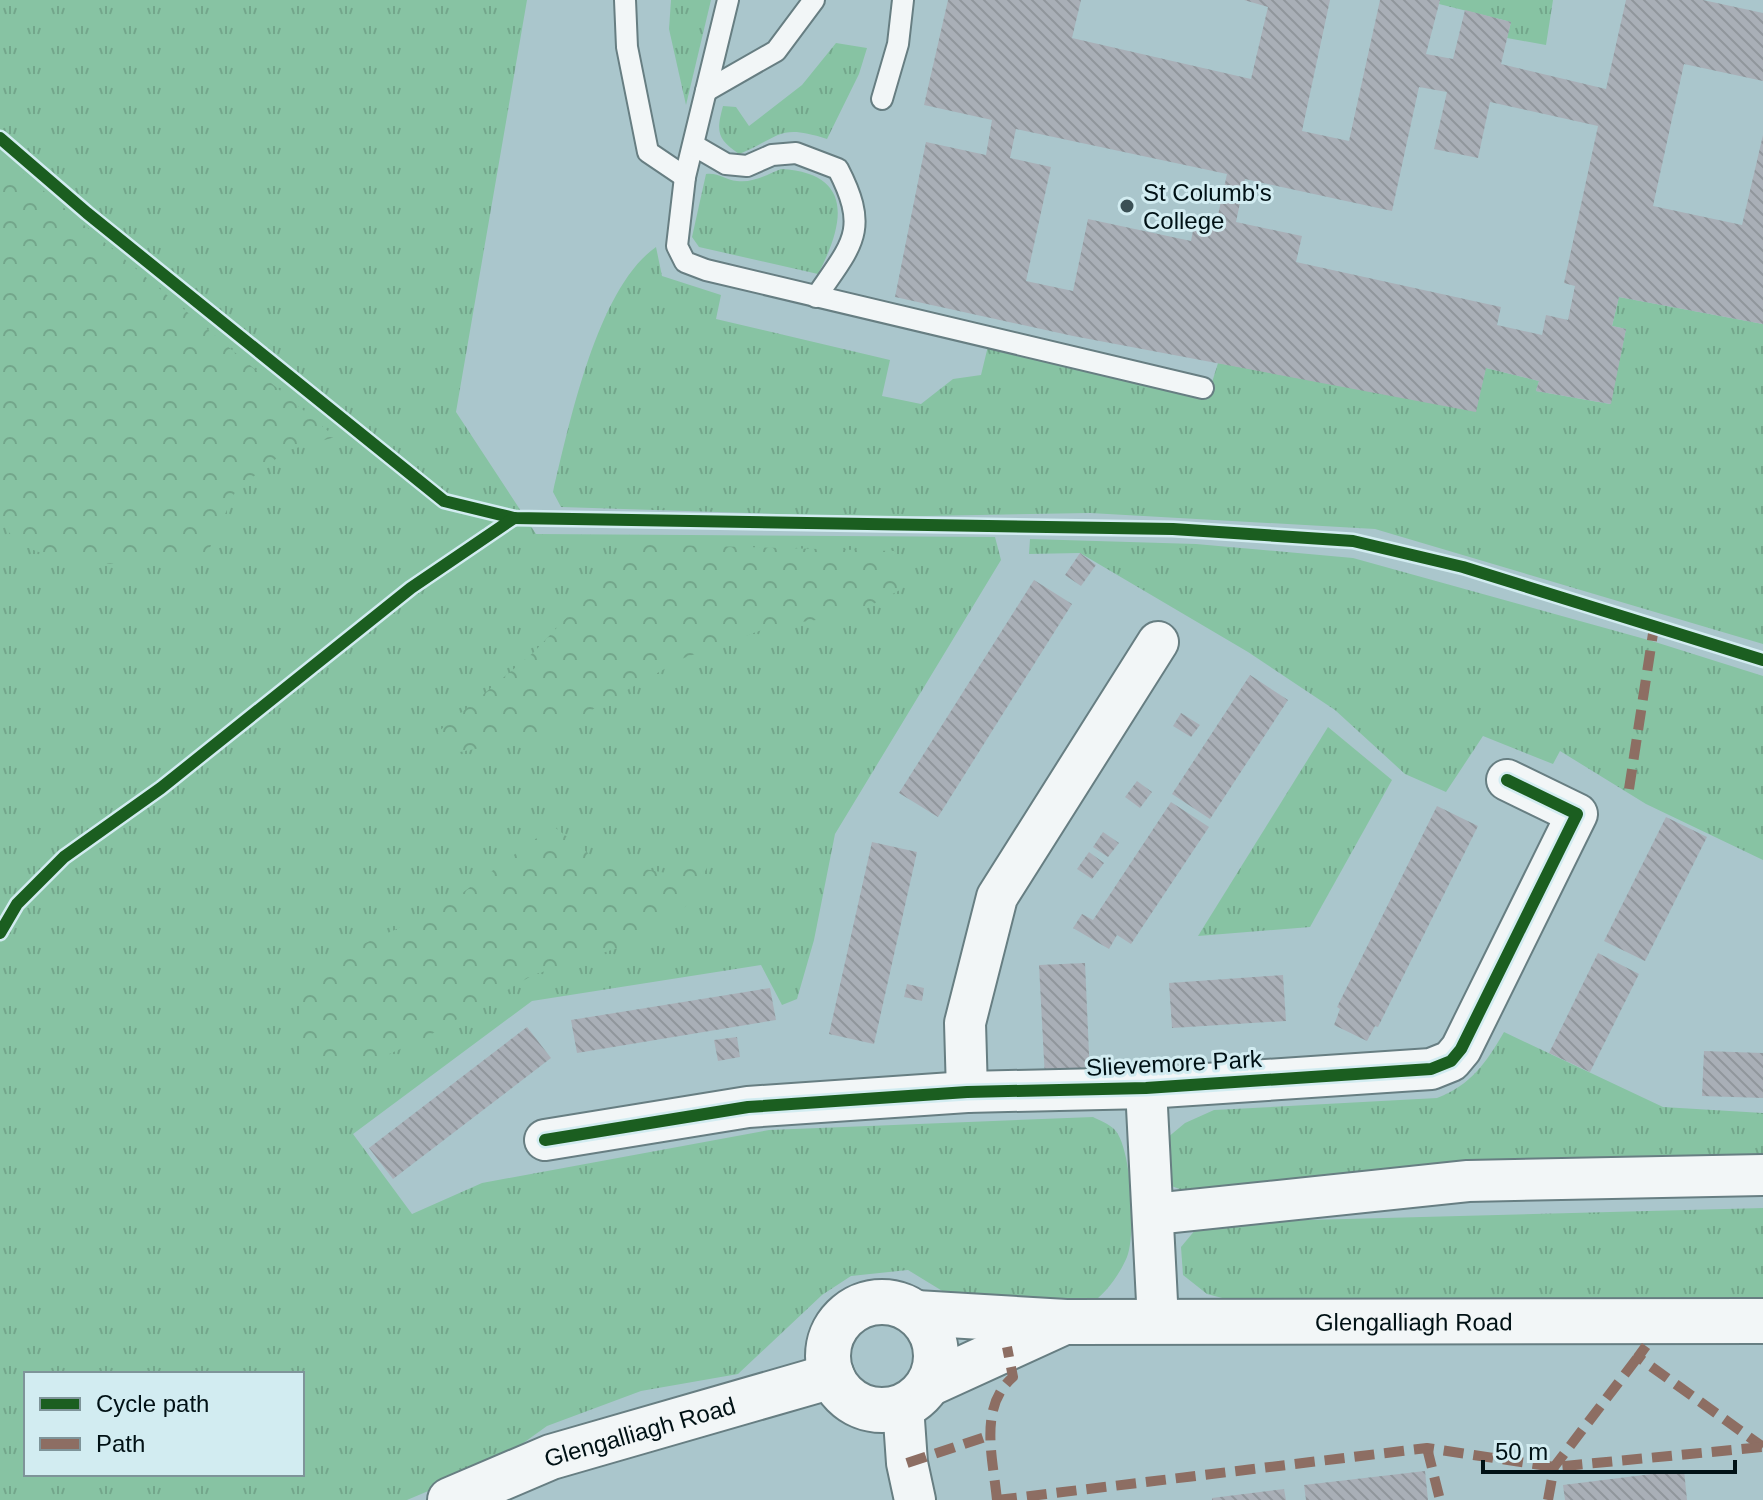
<svg xmlns="http://www.w3.org/2000/svg" width="1763" height="1500" viewBox="0 0 1763 1500" font-family="Arial,sans-serif">
	<defs>
		<pattern id="grass-tufts" width="24" height="20" patternUnits="userSpaceOnUse" patternTransform="scale(2)"><rect width="24" height="20" fill="#87c3a3"/><path d="M3 7l-1-3M5 7V3M7 7l1-3M15 17l-1-3M17 17v-4M19 17l1-3" fill="none" stroke="#73a68b"/></pattern>
		<pattern id="forest-crowns" width="20" height="18" patternUnits="userSpaceOnUse" patternTransform="scale(2)"><rect width="20" height="18" fill="#87c3a3"/><path d="M2 6a3 3 0 1 1 6 0M12 15a3 3 0 1 1 6 0" fill="none" stroke="#73a68b"/></pattern>
		<pattern id="building-back-hatch" width="6" height="6" patternUnits="userSpaceOnUse" patternTransform="scale(2)"><rect width="6" height="6" fill="#a9afb7"/><path d="M-1 5l2 2M0 0l6 6M5-1l2 2" fill="none" stroke="#90969c"/></pattern>
	</defs>
	<rect width="100%" height="100%" fill="#aac6cc"/>
	<!-- grass -->
	<g fill="url(#grass-tufts)" fill-rule="evenodd">
		<path d="M 0,0 L 527,0 L 456,412 L 536,534 L 995,537 L 1001,560 L 835,834 L 814,940 L 797,999 L 782,1005 L 761,965 L 532,1001 L 353,1134 L 412,1214 L 482,1183 L 769,1130 L 1093,1117 C 1099,1120 1109,1124 1114,1129 C 1132,1146 1136,1235 1127,1257 C 1120,1274 1104,1296 1089,1305 L 987,1301 L 944,1292 L 908,1270 L 851,1276 L 822,1295 L 738,1374 L 641,1391 L 547,1426 L 497,1462 L 407,1500 L 0,1500 ZM 26,1374 L 302,1374 L 302,1474 L 26,1474 Z"/>
		<path d="M 671,0 L 711,0 L 686,105 L 669,29 Z"/>
		<path d="M 1440,0 L 1553,0 L 1546,45 L 1507,38 L 1511,22 L 1439,4 Z"/>
		<path d="M 836,43 L 867,48 L 859,74 L 827,139 C 778,123 781,137 739,154 C 717,139 716,132 723,106 L 736,107 L 749,126 L 802,85 Z"/>
		<path d="M 781,169 C 854,173 845,223 818,274 L 699,247 L 692,237 L 706,174 C 718,172 725,180 737,181 C 753,183 766,175 781,169 Z"/>
		<path d="M 656,247 L 662,276 L 721,295 L 716,319 L 890,360 L 882,396 L 921,404 L 953,379 L 981,375 L 989,342 L 1209,392 L 1218,363 L 1475,411 L 1486,368 L 1539,381 L 1536,391 L 1610,404 L 1626,329 L 1612,326 L 1619,297 L 1763,324 L 1763,644 L 1375,529 L 1090,513 L 873,517 L 561,507 L 553,492 C 569,425 597,288 656,247 Z"/>
		<path d="M 1030,539 L 1196,544 L 1353,558 L 1652,641 L 1763,676 L 1763,860 L 1646,804 L 1560,751 L 1553,764 L 1483,736 L 1446,792 L 1405,774 L 1335,710 L 1248,652 L 1080,553 L 1029,554 Z"/>
		<path d="M 1328,727 L 1392,780 L 1310,927 L 1198,936 Z"/>
		<path d="M 1504,1032 L 1663,1107 L 1763,1113 L 1763,1156 C 1569,1158 1378,1172 1185,1191 L 1166,1184 L 1167,1138 L 1185,1123 L 1214,1110 L 1437,1098 C 1471,1085 1486,1063 1504,1032 Z"/>
		<path d="M 1763,1208 L 1763,1300 L 1226,1299 L 1207,1294 L 1183,1275 L 1181,1247 L 1196,1229 L 1227,1222 Z"/>
	</g>
	<!-- forest -->
	<g fill="url(#forest-crowns)">
		<path d="M 0,154 L 335,437 L 286,451 L 236,490 L 207,554 C 146,562 78,575 21,544 C 13,539 6,528 0,521 Z"/>
		<path d="M 636,544 L 895,551 L 900,590 L 852,615 L 773,626 L 684,658 L 549,734 L 445,755 L 438,732 L 534,652 Z"/>
		<path d="M 553,826 L 597,860 L 666,873 L 709,864 L 686,906 L 640,941 L 533,975 L 423,1039 L 362,1066 L 300,1057 L 301,984 L 352,949 L 439,910 Z"/>
	</g>
	<!-- building -->
	<g fill="url(#building-back-hatch)" fill-rule="evenodd">
		<path d="M 948,0 L 1081,0 L 1072,38 L 1251,79 L 1268,7 L 1244,0 L 1330,0 L 1302,131 L 1349,141 L 1380,0 L 1440,0 L 1426,54 L 1453,59 L 1465,10 L 1511,22 L 1501,64 L 1606,89 L 1626,0 L 1703,0 L 1763,13 L 1763,81 L 1684,64 L 1653,206 L 1742,225 L 1763,135 L 1763,324 L 1619,297 L 1612,326 L 1626,329 L 1611,404 L 1536,391 L 1539,381 L 1486,368 L 1476,412 L 1073,336 L 895,297 L 926,142 L 986,155 L 992,120 L 924,105 ZM 1419,87 L 1447,92 L 1434,149 L 1478,158 L 1490,102 L 1598,126 L 1564,283 L 1575,286 L 1568,320 L 1546,315 L 1542,335 L 1497,325 L 1501,307 L 1296,262 L 1302,236 L 1236,222 L 1245,179 L 1392,211 ZM 1016,129 L 1227,174 L 1216,224 L 1195,220 L 1191,241 L 1088,219 L 1073,291 L 1026,281 L 1051,167 L 1010,158 Z"/>
		<path d="M 1080,553 L 1096,565 L 1081,586 L 1065,575 Z"/>
		<path d="M 1034,580 L 1072,604 L 938,817 L 899,793 Z"/>
		<path d="M 1250,675 L 1288,700 L 1210,819 L 1172,794 Z"/>
		<path d="M 1181,713 L 1200,725 L 1191,737 L 1173,726 Z"/>
		<path d="M 1137,781 L 1152,792 L 1140,808 L 1125,797 Z"/>
		<path d="M 1171,802 L 1209,827 L 1131,944 L 1117,935 L 1109,949 L 1073,928 L 1082,914 L 1093,920 Z"/>
		<path d="M 1437,806 L 1478,826 L 1378,1027 L 1375,1026 L 1367,1041 L 1334,1025 L 1340,1009 L 1337,1007 Z"/>
		<path d="M 1666,817 L 1707,837 L 1645,961 L 1604,941 Z"/>
		<path d="M 1103,832 L 1119,843 L 1108,857 L 1093,847 Z"/>
		<path d="M 872,842 L 917,852 L 874,1044 L 829,1034 Z"/>
		<path d="M 1089,852 L 1104,863 L 1092,879 L 1077,869 Z"/>
		<path d="M 1598,953 L 1639,974 L 1590,1072 L 1549,1053 Z"/>
		<path d="M 1085,963 L 1090,1077 L 1045,1079 L 1039,965 Z"/>
		<path d="M 1283,975 L 1286,1021 L 1172,1028 L 1169,983 Z"/>
		<path d="M 907,984 L 924,988 L 922,1001 L 904,997 Z"/>
		<path d="M 770,988 L 776,1020 L 577,1053 L 571,1020 Z"/>
		<path d="M 527,1027 L 551,1058 L 393,1179 L 369,1148 Z"/>
		<path d="M 737,1037 L 740,1057 L 718,1061 L 714,1040 Z"/>
		<path d="M 1704,1051 L 1763,1053 L 1763,1098 L 1702,1096 Z"/>
		<path d="M 1684,1470 L 1687,1500 L 1565,1500 L 1563,1485 Z"/>
		<path d="M 1425,1471 L 1428,1500 L 1306,1500 L 1304,1485 Z"/>
		<path d="M 1284,1489 L 1286,1500 L 1212,1500 L 1212,1498 Z"/>
	</g>
	<g fill="none" stroke-linecap="round" stroke-linejoin="round">
		<!-- lane casing -->
		<g stroke="#677e82" stroke-width="24">
			<g id="lane">
				<path d="M 625,0 L 627,47 L 648,152 L 685,177"/>
				<path d="M 728,0 L 685,177 L 677,246 L 685,262 L 706,270 L 1203,388"/>
				<path d="M 706,91 L 776,51 L 814,0"/>
				<path d="M 882,99 L 898,44 L 903,0"/>
				<path d="M 695,146 L 726,164 L 747,166 L 772,155 L 796,153 L 838,169 C 870,231 852,244 816,297"/>
			</g>
		</g>
		<!-- street casing -->
		<g stroke="#677e82" stroke-width="44">
			<g id="street">
				<path d="M 1146,1088 L 1158,1321"/>
				<path d="M 967,1092 L 965,1023 L 997,897 L 1158,642"/>
				<path d="M 545,1140 L 748,1107 L 967,1092 L 1146,1088 L 1431,1069 L 1451,1061 L 1461,1049 L 1577,814 L 1507,780"/>
				<path d="M 1154,1214 L 1468,1181 L 1763,1175"/>
				<path d="M 903,1406 L 907,1463 L 915,1500"/>
			</g>
		</g>
		<!-- secondary casing -->
		<g stroke="#677e82" stroke-width="48">
			<g id="secondary">
				<circle cx="882" cy="1356" r="54"/>
				<path id="s1" d="M 916,1313 L 1066,1322 L 1763,1321"/>
				<path d="M 929,1384 L 1060,1324"/>
				<path id="s2" d="M 450,1500 L 551,1457 L 832,1376"/>
			</g>
		</g>
		<!-- lane -->
		<use href="#lane" stroke="#f2f6f7" stroke-width="20"/>
		<!-- street -->
		<use href="#street" stroke="#f2f6f7" stroke-width="40"/>
		<!-- secondary -->
		<use href="#secondary" stroke="#f2f6f7" stroke-width="44"/>
		<!-- quiet -->
		<g stroke="#8d6e63" stroke-width="10" stroke-dasharray="20 10" stroke-linecap="butt">
			<path d="M 1629,789 L 1654,627"/>
			<path d="M 1646,1346 L 1638,1357 L 1763,1447"/>
			<path d="M 1427,1448 L 1440,1500"/>
			<path d="M 907,1463 L 991,1435"/>
			<path d="M 997,1500 L 1427,1448 L 1554,1467 L 1763,1447"/>
			<path d="M 997,1500 C 993,1458 978,1407 1013,1377 L 1007,1347"/>
			<path d="M 1548,1500 L 1554,1467 L 1638,1357"/>
		</g>
		<!-- cycleway casing -->
		<g stroke="#d2ecf1" stroke-width="17">
			<g id="cycleway">
				<path d="M 0,138 L 87,213 L 444,501 L 514,518 L 1173,529 L 1353,541 L 1463,567 L 1763,660"/>
				<path d="M 0,933 L 17,904 L 64,857 L 161,788 L 411,588 L 514,518"/>
				<path d="M 545,1140 L 748,1107 L 967,1092 L 1146,1088 L 1431,1069 L 1451,1061 L 1461,1049 L 1577,814 L 1507,780"/>
			</g>
		</g>
		<!-- cycleway -->
		<use href="#cycleway" stroke="#1b5e20" stroke-width="12"/>
	</g>
	<!-- markers -->
	<circle fill="#3b5055" stroke="#d2ecf1" stroke-width="3" cx="1127" cy="206" r="8"/>
	<g text-anchor="middle" dominant-baseline="central" stroke-width="6" stroke-linejoin="round" paint-order="stroke">
		<!-- poi labels -->
		<g font-size="24" fill="#001115" stroke="#d2ecf1" text-anchor="start">
			<text x="1143" y="192">St Columb's<tspan x="1143" dy="28">College</tspan></text>
		</g>
		<!-- street labels -->
		<g font-size="24" fill="#001115" stroke="#d2ecf1">
			<text transform="translate(1174 1063) rotate(-3)">Slievemore Park</text>
			<text stroke="none"><textPath href="#s1" startOffset="498">Glengalliagh Road</textPath></text>
			<text stroke="none"><textPath href="#s2" startOffset="202">Glengalliagh Road</textPath></text>
		</g>
	</g>
	<!-- legend -->
	<rect x="24" y="1372" width="280" height="104" fill="#d2ecf1" stroke="#7e9499" stroke-width="2"/>
	<rect x="40" y="1398" width="40" height="12" fill="#1b5e20" stroke="#7e9499" stroke-width="2"/>
	<text x="96" y="1412" font-size="24" fill="#001115">Cycle path</text>
	<rect x="40" y="1438" width="40" height="12" fill="#8d6e63" stroke="#7e9499" stroke-width="2"/>
	<text x="96" y="1452" font-size="24" fill="#001115">Path</text>
	<!-- scale -->
	<path d="M1483 1460v12h252v-12" fill="none" stroke="#001115" stroke-width="4"/>
	<text x="1495" y="1460" font-size="24" fill="#001115" stroke="#d2ecf1" stroke-width="6" paint-order="stroke">50 m</text>
</svg>
